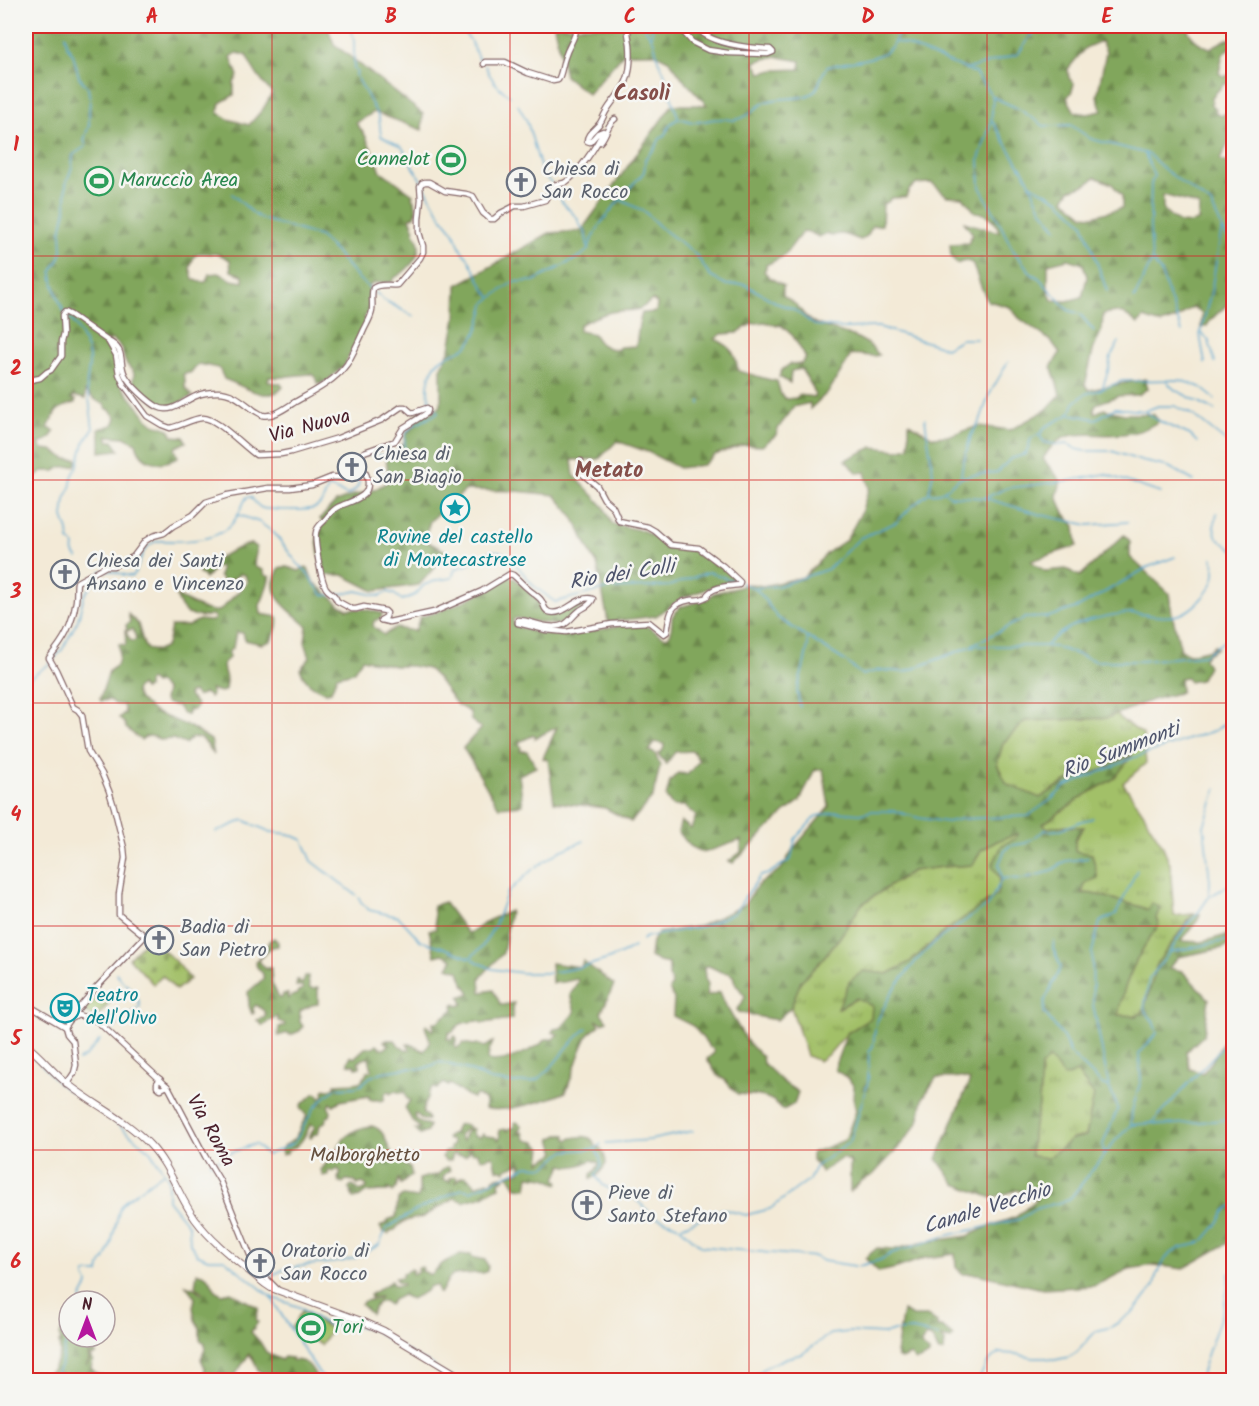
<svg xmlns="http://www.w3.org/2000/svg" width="1259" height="1406" viewBox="0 0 1259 1406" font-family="Kalam,sans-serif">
	<defs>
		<pattern id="grass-tufts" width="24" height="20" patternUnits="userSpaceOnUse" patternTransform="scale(1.5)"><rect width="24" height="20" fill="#a2c068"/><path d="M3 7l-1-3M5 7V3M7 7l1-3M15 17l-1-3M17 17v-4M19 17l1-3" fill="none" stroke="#869b56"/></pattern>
		<pattern id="forest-firs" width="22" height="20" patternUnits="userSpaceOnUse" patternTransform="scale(1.5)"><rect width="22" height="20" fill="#81a65c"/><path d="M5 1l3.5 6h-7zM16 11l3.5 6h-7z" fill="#6c874c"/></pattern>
		<pattern id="cemetery-stones" width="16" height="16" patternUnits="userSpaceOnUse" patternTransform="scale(1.5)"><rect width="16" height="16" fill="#a2c068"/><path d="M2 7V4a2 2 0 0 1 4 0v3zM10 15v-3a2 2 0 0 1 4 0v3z" fill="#869b56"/></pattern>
		<pattern id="garden-furrows" width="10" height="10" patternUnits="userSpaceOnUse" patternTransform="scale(1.5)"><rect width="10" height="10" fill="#a2c068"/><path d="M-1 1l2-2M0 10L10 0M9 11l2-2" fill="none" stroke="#869b56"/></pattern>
	</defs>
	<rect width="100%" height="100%" fill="#f6f6f2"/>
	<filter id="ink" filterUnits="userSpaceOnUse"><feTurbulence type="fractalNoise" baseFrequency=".0167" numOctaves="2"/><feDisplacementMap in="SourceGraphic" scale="12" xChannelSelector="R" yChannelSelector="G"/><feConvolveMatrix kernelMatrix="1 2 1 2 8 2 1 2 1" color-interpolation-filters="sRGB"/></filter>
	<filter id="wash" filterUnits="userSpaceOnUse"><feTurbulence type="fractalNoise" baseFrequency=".008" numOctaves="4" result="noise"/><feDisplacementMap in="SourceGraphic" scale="24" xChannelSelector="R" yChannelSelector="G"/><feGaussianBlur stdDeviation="1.35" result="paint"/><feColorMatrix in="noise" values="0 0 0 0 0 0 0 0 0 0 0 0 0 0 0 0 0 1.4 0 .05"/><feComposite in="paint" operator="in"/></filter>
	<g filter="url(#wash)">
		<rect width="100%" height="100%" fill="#f3ead7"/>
		<!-- grass -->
		<g fill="url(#grass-tufts)" stroke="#76704a" stroke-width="1.5">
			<path d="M 1117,714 L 1124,722 L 1143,734 L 1146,763 L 1123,783 L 1145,815 L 1149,824 L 1162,844 L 1170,864 L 1174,916 L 1193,914 L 1158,962 L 1143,1012 L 1137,1016 L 1117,1015 C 1124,983 1139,951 1159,925 L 1149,910 L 1141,907 L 1096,894 L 1082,893 L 1094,862 L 1092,854 L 1075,852 L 1075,839 L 1084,827 L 1057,826 L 1048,828 L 1043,824 L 1082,797 L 1115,778 L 1131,754 L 1121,760 L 1115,762 L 1105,769 L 1067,781 L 1040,798 L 1007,785 L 997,764 L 1003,743 L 1025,721 L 1107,718 Z"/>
			<path d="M 1019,833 L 1015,839 L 1002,845 L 1000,878 L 997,895 L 949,928 L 910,962 L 888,974 L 863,971 L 839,1008 L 858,998 L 872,1006 L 872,1018 L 847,1033 L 830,1053 L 819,1061 L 807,1056 L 791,1007 L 800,981 L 819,963 L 840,937 L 862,904 L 912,871 L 942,867 L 973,865 L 981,850 L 997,841 Z"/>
			<path d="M 1049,1058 L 1077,1072 L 1094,1095 L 1086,1136 L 1072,1139 L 1048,1158 L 1031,1156 L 1032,1133 L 1039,1106 L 1041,1066 Z"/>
		</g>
		<!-- forest -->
		<g fill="url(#forest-firs)" stroke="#666244" stroke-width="1.5" fill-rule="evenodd">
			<path d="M 26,26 L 327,26 L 334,44 L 423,114 L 422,130 L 374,112 L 356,123 L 365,135 L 381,171 L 413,194 L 412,197 C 416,203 418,209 415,216 L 410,218 C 413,223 413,226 414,232 C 415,237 419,239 419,245 C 420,258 406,272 394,278 L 392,282 L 374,283 L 369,286 L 369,311 L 364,318 L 366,323 L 344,366 L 328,380 L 321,384 L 318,384 L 315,377 L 311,374 C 302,375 293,375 284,377 C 279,378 274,377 269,377 L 268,380 L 269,382 L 280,383 L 283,387 C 269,405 242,385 224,379 L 220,370 L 218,368 L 199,364 L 190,373 L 185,373 L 183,375 L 185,379 L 185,387 L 192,396 C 161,415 158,405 134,383 L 133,381 L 134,373 C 132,369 127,366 125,361 C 122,351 121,341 108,339 L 115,357 L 119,380 L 123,388 L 147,418 L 154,424 L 169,429 L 173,436 L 184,437 L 186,442 L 176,447 L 175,449 L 178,457 C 162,468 140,463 136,443 L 124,437 L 107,436 L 109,441 L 113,441 L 119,450 L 100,452 L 100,438 L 99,429 L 113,425 L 116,418 L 111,411 L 106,408 L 105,404 C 96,403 92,396 85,391 L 85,399 L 74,396 L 72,399 L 76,400 L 75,403 C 56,408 56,410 48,428 L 55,431 L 49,439 L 39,444 L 42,449 L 52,450 L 66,459 L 77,459 L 77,462 L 75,466 L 61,467 L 55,471 L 42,471 L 36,476 L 26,497 ZM 237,53 L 246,55 C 253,70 261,82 272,93 L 263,109 L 249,125 L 228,119 L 218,112 L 220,103 L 234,95 L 234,83 L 238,76 L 231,57 ZM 201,253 L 219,254 L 230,260 L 231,271 L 243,276 L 243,282 L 232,280 L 219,273 L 209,274 L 206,282 L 200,282 L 193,279 L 190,268 L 194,256 Z"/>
			<path d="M 554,26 L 1187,26 C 1189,37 1199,44 1210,48 L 1227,39 L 1232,39 L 1233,41 L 1233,45 L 1223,54 L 1219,73 L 1223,76 L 1233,75 L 1233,83 L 1224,84 L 1212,97 L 1212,102 L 1210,104 L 1216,109 L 1215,113 L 1221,116 L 1228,112 L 1226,107 L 1231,108 L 1229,101 L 1233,100 L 1233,112 L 1232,114 L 1233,120 L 1229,133 L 1228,144 L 1220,160 L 1230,164 L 1233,158 L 1233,302 C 1227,304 1210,319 1207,326 L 1201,328 L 1202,314 L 1193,307 L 1176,319 L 1161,324 L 1144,318 L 1138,324 C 1123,312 1121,310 1103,314 L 1102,330 L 1094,347 L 1085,385 L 1089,390 L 1145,379 L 1148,388 L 1138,395 L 1118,396 L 1096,404 L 1094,409 L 1095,413 L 1104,409 L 1124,414 L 1153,414 L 1159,421 C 1147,429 1138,433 1123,434 C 1091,438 1062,423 1043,459 L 1061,481 L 1057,496 L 1064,513 L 1075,526 L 1077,546 L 1031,561 L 1045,571 L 1066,569 L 1080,576 L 1124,535 L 1130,541 L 1130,557 L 1169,593 L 1172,614 L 1181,650 L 1189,654 L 1211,649 L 1214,645 L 1217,648 L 1205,656 L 1204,659 L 1208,666 L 1200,680 L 1189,682 L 1187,677 L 1180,678 L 1181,691 L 1178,693 L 1152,700 L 1107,718 L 1025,721 L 1003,743 L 997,764 L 1007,784 L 1040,798 L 1067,781 L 1105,769 L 1115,762 L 1121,760 L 1133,754 L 1115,778 L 1082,797 L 1043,824 L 1048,828 L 1057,826 L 1084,827 L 1075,839 L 1075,851 L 1092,854 L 1098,878 L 1085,883 L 1082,893 L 1095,894 L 1141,907 L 1148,910 L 1152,903 L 1160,908 L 1156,918 L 1159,925 C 1139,951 1124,982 1118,1015 L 1137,1016 L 1143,1012 L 1158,962 L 1193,914 L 1200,914 L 1198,920 L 1181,941 L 1202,942 L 1233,933 L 1233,943 L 1223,948 L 1178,957 L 1169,968 L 1182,971 L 1209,999 L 1204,1035 L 1186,1052 L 1190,1069 L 1203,1073 L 1211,1063 L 1226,1037 L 1233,1036 L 1233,1057 L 1223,1066 L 1234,1068 L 1234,1232 L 1230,1242 L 1183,1269 L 1154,1265 L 1129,1269 L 1094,1286 L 1043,1289 L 977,1274 L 962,1274 L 956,1267 L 955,1254 L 925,1258 L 897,1268 L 879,1272 L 865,1258 L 877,1248 L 895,1249 L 925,1242 L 968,1236 L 987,1227 L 1016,1217 L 1037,1199 L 1017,1190 L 992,1198 L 955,1184 L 937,1159 L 970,1080 L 962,1078 L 936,1078 L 923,1098 L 918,1123 L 900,1146 L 873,1175 L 861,1181 L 850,1192 L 850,1162 L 842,1158 L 822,1172 L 812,1160 L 812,1153 L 845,1140 L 856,1111 L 853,1097 L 854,1086 L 846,1077 L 835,1070 L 836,1063 L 847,1033 L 871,1018 L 872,1006 L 857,998 L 838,1008 L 849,982 L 863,971 L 888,974 L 910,962 L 949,928 L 997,895 L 1000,878 L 992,866 L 1002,845 L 1015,839 L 1018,834 L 997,841 L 981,850 L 973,865 L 942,867 L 912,871 L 862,904 L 840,937 L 819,963 L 801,981 L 791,1007 L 777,1020 L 765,1018 L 738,1012 L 737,1009 L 742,1003 L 745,996 L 735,983 L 733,976 L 729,973 L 721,972 L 709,966 L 704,967 L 705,978 L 708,984 L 706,996 L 720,992 L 726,1006 L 746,1040 L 762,1057 L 763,1063 L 784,1083 L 798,1092 L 794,1104 L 783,1110 C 771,1094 756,1096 737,1094 L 725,1080 L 717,1075 L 707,1059 L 714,1053 L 713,1049 L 709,1046 L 693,1026 L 673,1016 L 674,999 L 669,989 L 672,985 L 669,976 L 669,964 L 659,962 L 650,957 L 652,941 L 658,933 L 700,926 L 744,905 L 757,886 L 782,868 L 793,849 L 829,807 L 823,769 L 814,771 L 800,801 L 784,813 L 733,863 L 729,861 L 741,852 L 741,840 L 703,853 L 690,846 L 678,832 L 681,821 L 691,829 L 696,816 L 684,806 L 672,806 L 666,797 L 670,781 L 678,773 L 688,774 L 699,761 L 693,751 L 675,752 L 666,764 L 658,754 C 662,752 664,750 664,744 L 654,742 L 649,751 L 655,753 L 660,766 L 653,797 L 631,822 L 605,808 L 554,802 L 548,760 L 543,758 L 557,727 L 535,738 L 536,736 L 534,735 L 519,742 L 521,748 L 520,751 L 527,751 L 536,767 L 519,775 L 523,805 L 499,807 C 486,788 476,768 463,748 L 481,728 L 471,720 L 470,712 L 457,705 L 438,679 L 428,669 L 411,666 L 395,666 L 362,659 L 353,672 L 337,676 L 331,691 L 326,692 C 312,687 306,684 300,669 L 310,658 L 305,642 L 307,626 C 296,615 271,600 274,582 C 275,577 278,572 279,568 C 286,565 292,569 299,571 L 306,567 L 308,568 L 313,581 L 340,605 L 347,609 L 364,609 L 382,613 L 381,618 L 374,621 L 373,626 L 384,635 L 395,628 L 415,631 L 420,617 C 453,609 481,593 509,576 L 514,578 L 541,604 L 545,611 C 549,612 552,614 556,614 C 569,613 578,600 591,600 L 563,623 L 555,625 L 516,618 L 513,620 L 514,625 C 530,632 550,637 568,635 C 593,633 618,623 642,625 C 652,626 657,636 667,637 L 671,633 L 672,617 L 680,607 L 708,599 L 714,593 L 736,588 L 748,584 L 763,586 L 804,577 L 827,553 L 846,540 L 861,513 L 869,488 L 865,472 L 858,473 L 845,460 L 873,447 L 897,450 L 909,447 L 909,423 L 933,437 L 947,436 L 979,426 L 1010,430 L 1046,410 L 1060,395 L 1056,380 L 1051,367 L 1060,353 L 1052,342 L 1019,318 L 1010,307 L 988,301 L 982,289 L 972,263 C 967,260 962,261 957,264 L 951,256 L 950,244 L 969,243 L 969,240 L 973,234 L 964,222 L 999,232 C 996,220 988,213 975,212 L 963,197 L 947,196 L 932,183 C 918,183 911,183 906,197 L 891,198 L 888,202 L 883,204 L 882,225 L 872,226 L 868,235 L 861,240 C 849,237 845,231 832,236 L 827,233 L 819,237 L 809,232 L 803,231 L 784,256 L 766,265 L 766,268 L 764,271 L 769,277 L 784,286 L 783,288 L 783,295 C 787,298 791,301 795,304 C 801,309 804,317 811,321 C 837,335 858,330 879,355 C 869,358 861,353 851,355 L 829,391 L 810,409 L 810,403 L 793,407 C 789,418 778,423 776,435 L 762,446 L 743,445 L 715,455 L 703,465 L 679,468 L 648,452 L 617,441 L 599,459 L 572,460 L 574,475 L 604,507 L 612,524 L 644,531 L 665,544 L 691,549 L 699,557 L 708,557 L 728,572 L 734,579 L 682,598 L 656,616 L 608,622 L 597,563 C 587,550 582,533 574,519 C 569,510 561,503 555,495 L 516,491 L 466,490 L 430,521 L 424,540 L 448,552 L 419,585 L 374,591 L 343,575 L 322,575 L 317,539 L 319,527 L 324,524 L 320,519 L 336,502 L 354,495 L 374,490 L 389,481 L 386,457 L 399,454 L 399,447 L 404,444 L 405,435 L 416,425 L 413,419 L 420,411 L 430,413 L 441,406 L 441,369 L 450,349 L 456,317 L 457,285 L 501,261 L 549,233 L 581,231 L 672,105 L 707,105 L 683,79 L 670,61 L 655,53 L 624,53 L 588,94 L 565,76 ZM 1101,41 L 1106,52 L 1097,97 L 1102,111 L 1088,114 L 1075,112 L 1067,98 L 1072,91 L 1074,84 L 1069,78 L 1068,69 L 1085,48 ZM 776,56 L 784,58 L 801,61 L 800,69 L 774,70 L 761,73 L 754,62 ZM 1095,177 L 1112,184 L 1122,196 L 1122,208 L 1093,216 L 1084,215 L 1064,199 L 1070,190 L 1087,184 ZM 1163,195 L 1189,202 L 1199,206 L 1198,221 C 1180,227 1176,222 1163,209 ZM 1068,259 L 1083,264 L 1087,277 L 1082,297 L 1067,301 L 1052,300 L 1048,290 L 1048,264 ZM 652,300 L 657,303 L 656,312 L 642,313 L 639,324 L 636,346 L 620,347 L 616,350 C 605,347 599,345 594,334 L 579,331 L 579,325 C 590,319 600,315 611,312 C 631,308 636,315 652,300 ZM 764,322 L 782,326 L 793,336 L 806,358 L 801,364 L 790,364 L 782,370 L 779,377 L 790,383 L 791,371 L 801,369 L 813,388 L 815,397 L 799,395 L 796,398 L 786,399 L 781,395 L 777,381 C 764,379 751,374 738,371 C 736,354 731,346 715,339 L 722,334 L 737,333 L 751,324 ZM 1049,1058 L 1065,1077 L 1077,1072 L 1094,1095 L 1086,1136 L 1072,1139 L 1048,1158 L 1031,1156 L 1032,1133 L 1039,1106 L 1041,1067 Z"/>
			<path d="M 251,544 L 256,547 C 258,554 252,560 255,567 L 263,570 L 265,575 L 270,577 L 264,596 L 260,605 L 261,614 L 278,617 L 279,620 L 275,633 L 271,641 L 262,644 L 245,640 L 243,633 L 236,632 L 233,648 L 229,651 L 229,658 C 218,666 226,671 226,681 C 226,684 225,688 225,691 L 220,692 L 210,689 L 212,695 L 210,697 L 204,693 L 197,697 L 194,692 L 189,693 L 188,695 L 197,705 L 194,710 L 189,710 L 187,715 L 182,713 L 178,706 L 168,704 L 164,701 L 166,690 L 159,683 L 154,684 L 150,680 L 148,682 L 148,687 L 146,689 L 144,689 L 141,685 L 135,690 C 136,701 148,705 154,712 L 190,727 L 211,740 L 214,755 L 206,743 L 200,738 L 192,738 L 185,744 L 173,739 L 159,740 L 155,737 L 150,736 L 145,737 L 141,740 L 126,728 L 125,724 L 119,718 L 125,712 L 123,705 L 115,704 C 110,699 108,700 101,701 L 100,699 L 109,671 C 111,669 114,668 116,666 C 120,663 119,650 119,644 L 125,645 L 126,643 L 125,630 L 130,640 L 133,641 L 136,639 L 133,629 L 127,631 L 126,625 L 130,622 L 128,614 L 138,624 L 144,645 L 147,649 C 154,651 162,652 167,645 L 171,626 L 188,626 L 199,620 L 210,621 L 214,620 L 215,618 L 212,615 L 202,617 L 187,614 L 181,607 L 176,596 C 189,602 205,612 219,611 L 246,584 L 247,581 L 245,575 L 241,574 L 230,580 L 229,586 L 226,585 L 219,576 L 221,569 L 220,567 L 216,567 L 205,579 L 202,575 L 199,574 L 199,571 C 208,563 240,545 251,544 Z"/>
			<path d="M 444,902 L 467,933 L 474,931 L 487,921 L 510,911 L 503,953 L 480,978 L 481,992 L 493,990 L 501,1005 L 503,1005 L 514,1003 L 512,1019 L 482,1023 L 478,1021 C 468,1022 458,1022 453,1032 L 449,1032 L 447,1039 L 451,1039 L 455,1036 L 457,1038 L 455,1045 L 456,1049 L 463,1043 L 474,1045 L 477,1044 L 485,1047 L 493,1042 L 491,1047 L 489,1050 L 488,1060 C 502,1064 536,1050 546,1039 L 553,1039 L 558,1034 L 552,1032 L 554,1029 L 561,1028 L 575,1012 L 570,995 L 578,981 L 577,979 L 564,982 L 552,983 L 551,963 L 581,967 L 583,961 L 614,985 L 601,1013 L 607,1021 L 603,1023 L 596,1020 L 600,1025 C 596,1029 592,1031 589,1034 C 582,1042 571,1080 566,1092 C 547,1100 504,1114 485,1108 C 486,1099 484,1098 476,1095 L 473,1098 L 464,1094 L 450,1084 L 448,1086 L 444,1083 L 437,1089 L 432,1088 L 429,1092 L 428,1098 C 425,1101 423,1109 423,1114 L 427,1116 L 428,1120 L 423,1120 L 416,1114 L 414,1115 C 416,1121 419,1124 426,1124 L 429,1126 L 427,1132 L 420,1135 L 415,1130 L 420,1128 L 413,1122 L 405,1108 L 410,1100 L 407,1099 L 405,1092 L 401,1093 L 395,1091 L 390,1094 L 389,1091 L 384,1095 L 385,1096 L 384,1100 L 380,1101 L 379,1100 L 373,1100 L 369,1099 L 369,1096 L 340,1101 L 333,1105 L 331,1103 L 328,1106 L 331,1112 L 330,1116 L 327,1117 L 325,1122 L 320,1125 L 318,1134 L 314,1134 L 311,1138 L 309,1137 L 315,1127 L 311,1124 C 305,1135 301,1147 288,1150 L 287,1153 L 282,1155 L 281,1151 L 283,1146 C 300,1139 297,1129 307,1116 L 300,1108 L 301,1105 L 315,1093 L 318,1094 L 319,1097 L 324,1096 L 323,1091 L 325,1089 L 328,1090 L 335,1087 L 335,1084 C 340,1083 358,1084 361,1081 C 362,1081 367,1073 367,1072 L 372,1070 L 369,1058 C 365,1058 360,1060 358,1063 L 360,1065 L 360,1067 L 356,1068 L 355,1065 L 348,1064 L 348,1061 L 351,1056 L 354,1058 L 365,1048 L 373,1047 L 376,1045 L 379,1046 L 380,1048 L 385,1049 L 388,1045 L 384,1041 L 385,1040 L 395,1040 L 400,1047 L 407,1050 L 410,1049 L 407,1044 L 410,1044 L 424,1051 C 434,1039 428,1038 425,1026 L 426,1025 L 433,1031 L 433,1022 L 437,1022 L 454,1009 L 453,1005 L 455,1004 L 459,1006 L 463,1004 L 460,997 L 470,993 C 465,986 461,980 459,971 L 448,967 L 453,959 L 443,954 L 435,956 L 429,930 L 436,929 L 433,906 Z"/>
			<path d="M 274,938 L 278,942 L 278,946 L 272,947 L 258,960 L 266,969 L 269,967 L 271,968 L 272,983 L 279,998 L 282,998 L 283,994 L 288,994 L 287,997 L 288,999 L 289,997 L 297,994 L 298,991 L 303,989 L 302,986 L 296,986 L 297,980 L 299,980 L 299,983 L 303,983 L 305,976 L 308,976 L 309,987 L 312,989 L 318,988 L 318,1004 L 312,1005 L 300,1011 L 300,1022 L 303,1026 L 300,1031 L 290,1035 L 288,1033 L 278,1036 L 279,1027 L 285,1025 L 284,1023 L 278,1021 L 277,1016 L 270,1020 L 263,1026 L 257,1020 L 264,1018 L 266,1015 L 263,1010 L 256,1005 L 253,1008 L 254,1013 L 252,1014 L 249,1006 L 248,992 L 263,979 L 263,974 L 257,967 L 255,962 L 266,949 L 269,941 Z"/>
			<path d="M 517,1122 L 522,1126 L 519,1133 L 523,1132 L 525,1139 L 529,1141 L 536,1142 L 542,1148 L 540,1162 L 556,1153 L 551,1139 L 561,1134 L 566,1135 L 567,1139 L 569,1140 L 572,1138 C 581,1136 593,1134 595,1146 L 599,1147 C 604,1152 606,1157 606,1164 L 598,1175 L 591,1179 L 591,1174 L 595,1171 L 599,1164 L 597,1162 L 591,1160 C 583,1166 571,1168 562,1165 L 556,1179 L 559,1182 L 558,1184 L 545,1178 L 529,1176 L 527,1188 L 516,1187 L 508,1175 L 520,1172 L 521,1163 L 506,1169 L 505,1171 L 496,1169 L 493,1156 L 483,1159 L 480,1158 L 477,1152 L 473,1153 L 468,1149 L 469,1153 L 465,1156 L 459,1155 L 457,1156 L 454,1152 L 451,1160 L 446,1161 L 442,1157 L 445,1152 L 450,1151 L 450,1147 L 453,1144 L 451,1140 L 448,1140 L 447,1138 L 449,1135 L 454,1133 L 457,1125 L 464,1124 L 468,1126 L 469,1129 L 467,1131 L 464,1130 L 459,1136 L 463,1141 L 465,1134 L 471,1128 L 474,1130 L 472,1133 L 475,1136 L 480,1137 L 483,1134 L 486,1136 L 495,1137 L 498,1140 L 500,1138 L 499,1130 L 505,1129 L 506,1131 L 510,1128 L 515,1128 L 514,1123 Z"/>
			<path d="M 372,1126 C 383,1129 385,1138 389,1148 C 393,1156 402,1164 410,1168 L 412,1175 L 401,1184 L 398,1179 L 396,1188 L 393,1192 L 389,1189 L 388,1191 L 366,1192 L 360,1197 L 354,1199 L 349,1189 L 350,1186 L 353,1185 L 360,1191 L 367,1188 L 366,1185 L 362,1183 L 358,1185 L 355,1181 L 346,1180 L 343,1183 L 339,1182 L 338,1178 L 341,1173 L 338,1169 L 333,1172 L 328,1170 L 328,1175 L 323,1176 L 321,1170 L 330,1159 L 335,1159 C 337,1139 353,1128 372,1126 Z"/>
			<path d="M 446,1167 L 449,1167 L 450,1170 L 444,1175 L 443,1179 L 450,1182 L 450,1178 L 456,1177 L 457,1179 L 455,1183 L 461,1177 L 466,1176 L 474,1183 L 475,1186 L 488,1181 L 491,1183 L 494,1178 L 502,1176 L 505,1178 L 499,1182 L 500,1187 C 492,1189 491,1192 483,1196 C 477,1199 470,1198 464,1202 L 454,1198 C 445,1206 433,1209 424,1217 C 411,1220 404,1218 395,1230 L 390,1231 L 389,1234 L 383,1232 L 380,1227 L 384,1224 L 386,1224 C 389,1216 391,1220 396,1217 L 398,1199 L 403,1196 L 418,1198 L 419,1195 L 419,1179 L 429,1176 L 437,1175 Z"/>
			<path d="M 460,1254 L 468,1255 L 471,1254 L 472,1257 L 485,1260 L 488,1266 L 487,1271 L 483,1273 C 477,1273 456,1274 451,1276 C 448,1278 443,1290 440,1293 L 438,1293 L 437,1286 L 430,1286 L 425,1292 L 411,1299 L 406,1297 L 403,1295 L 393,1300 L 389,1305 L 384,1301 L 377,1303 L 371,1314 L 361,1305 L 364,1301 L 378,1299 L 380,1297 L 371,1298 L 370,1295 L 391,1281 L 394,1286 L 403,1285 L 402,1283 L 397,1282 L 395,1278 L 402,1277 L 403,1273 L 411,1269 L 413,1270 L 411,1273 L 412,1274 L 418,1272 L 418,1268 L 422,1267 L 423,1269 L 421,1271 L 425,1272 L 430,1275 C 436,1272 437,1267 442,1264 C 448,1259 454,1259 460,1254 Z"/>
			<path d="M 197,1273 C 208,1273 211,1282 216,1291 L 222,1294 L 231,1292 L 259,1308 L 256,1319 L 258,1322 L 251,1332 L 260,1342 L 266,1352 L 281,1360 L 284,1357 L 292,1358 L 292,1360 C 309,1360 311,1367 318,1380 L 271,1380 L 258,1370 L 253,1359 L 249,1354 L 232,1380 L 200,1380 L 203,1377 L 205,1368 L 201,1359 L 205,1349 L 205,1343 L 200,1340 L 200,1328 L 195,1320 L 193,1307 L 195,1298 L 186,1285 L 196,1289 L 201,1294 L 203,1293 L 195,1286 Z"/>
			<path d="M 903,1311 L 913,1316 L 927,1316 L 937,1323 L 937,1327 L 942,1327 L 953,1336 L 951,1339 L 940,1337 L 945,1341 L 944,1351 L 939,1352 C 934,1346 936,1337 926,1336 L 921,1343 L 922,1347 L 929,1352 L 929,1355 C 925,1358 919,1362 914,1360 L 911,1355 L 901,1359 L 898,1358 L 896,1353 Z"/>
			<path d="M 69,1328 L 69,1337 L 85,1337 L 89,1360 L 86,1366 L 90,1360 L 86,1337 L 92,1337 C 88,1341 87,1347 90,1352 L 95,1352 L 96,1354 L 91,1356 L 93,1361 L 91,1368 L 99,1376 L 101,1375 L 105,1377 L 106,1376 L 110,1380 L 41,1380 L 46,1374 L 52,1370 L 57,1361 L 60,1353 L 59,1343 L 61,1341 C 60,1337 59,1333 63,1330 L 67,1334 Z"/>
		</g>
		<!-- cemetery -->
		<path fill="url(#cemetery-stones)" stroke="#76704a" stroke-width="1.5" d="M 147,937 L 158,945 L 179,965 L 190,979 L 176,990 L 163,976 L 153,984 L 129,958 L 142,945 Z"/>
		<!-- park -->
		<path fill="#a2c068" stroke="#76704a" stroke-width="1.5" d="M 302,1311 L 331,1329 L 321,1345 L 292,1327 Z"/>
		<!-- garden -->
		<path fill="url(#garden-furrows)" stroke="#76704a" stroke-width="1.5" d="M 96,991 L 110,1002 L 97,1018 L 94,1016 L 93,1017 L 83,1009 L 84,1006 Z"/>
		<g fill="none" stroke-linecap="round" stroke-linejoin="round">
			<!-- stream -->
			<g stroke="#54a4ce" stroke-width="1.5">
				<path d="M 351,26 L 354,42 L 354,69 L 357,72 L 356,75 L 379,118 L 381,136 L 402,147 L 443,219 L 453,231 L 462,251 L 468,258 L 485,290 L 491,297"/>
				<path d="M 459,26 L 470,40 L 479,60"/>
				<path d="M 644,26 L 654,42 L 658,60 L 664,72 L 671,96 L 678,117"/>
				<path d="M 65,35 L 67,46 L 73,54 L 79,77 L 88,88 L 90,100 L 89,110 L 89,125 L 84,140 L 86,146 L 73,155 L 72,167 L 66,184 L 66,209 L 61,232 L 62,250 L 60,258 L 52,271 C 52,285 58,299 64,312 C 66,317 70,318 73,322 C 76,325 87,347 88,352 C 93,368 82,382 89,398 L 93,429 L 84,443 L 78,465 L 72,477 L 70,489 L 65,499 L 63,517 L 68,531 L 69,540 L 74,545 C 73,551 73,554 78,558"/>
				<path d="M 652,36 L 652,26"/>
				<path d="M 896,42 L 907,45 L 975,73 L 993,97 L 1019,109 L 1044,126 L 1071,125 L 1091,139 L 1148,154 L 1165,170 L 1211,204 L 1226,236 L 1234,242"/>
				<path d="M 485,65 C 490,79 498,88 510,96"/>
				<path d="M 968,69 L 1018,54 L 1028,39 L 1042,26"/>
				<path d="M 993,97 L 991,123 L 979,159 L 980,187 L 995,214 L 1013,250 L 1032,274 L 1039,278 L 1068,310 L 1080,314 L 1094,331"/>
				<path d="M 518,105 L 527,121 L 542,173 L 551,183"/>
				<path d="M 992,121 L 1028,179 L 1041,209 L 1057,228"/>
				<path d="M 1030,184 L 1059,200 L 1083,223 L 1107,291"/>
				<path d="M 555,187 L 562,202 L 577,218 L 581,227 L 585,231 L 588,247"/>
				<path d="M 232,194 L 254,214 L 262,219 L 319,236 L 331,247 L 359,279 L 370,289"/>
				<path d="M 621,200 L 645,212 L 660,227 L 688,248 L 697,256 L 711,277 L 727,285 L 744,284 L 779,304 L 793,309 L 814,325 L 842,328 L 879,327 L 946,348 L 961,339 L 976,339"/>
				<path d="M 1153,261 L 1161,273 L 1182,332"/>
				<path d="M 375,292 L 384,300 L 413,316"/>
				<path d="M 1134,299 L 1152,261 L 1150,228 L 1151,184 L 1154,176 L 1145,154"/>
				<path d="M 1202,334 L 1209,341 L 1215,362"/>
				<path d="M 1205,363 L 1200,335 L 1211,292 L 1222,227"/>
				<path d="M 1167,382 L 1175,390 L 1215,410"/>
				<path d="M 1102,389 L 1108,371 L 1111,356 L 1119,342"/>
				<path d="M 700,401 L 700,404"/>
				<path d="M 1145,411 L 1152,417 L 1167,425 L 1190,435 L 1197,442"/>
				<path d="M 1070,414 L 1096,419 L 1115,408 L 1145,411 L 1158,406 L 1175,406 L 1193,415 L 1234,448"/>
				<path d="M 925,419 L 933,473 L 929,492"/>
				<path d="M 1039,435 L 1044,442 L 1058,445 L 1068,444 L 1076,449 L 1085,451 L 1112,451 L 1141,461 L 1169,467 L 1194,481"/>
				<path d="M 363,456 C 376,452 393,460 404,452 C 406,446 403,439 406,433 C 411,423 430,420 438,412 C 436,408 431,404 430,401 C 425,386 430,366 443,358 C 452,353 461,352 468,345 C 479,334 481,316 486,302 L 510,284 L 514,282 L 534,281 L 581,256 L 588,250 L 591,241 L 601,223 L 626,192 C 630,188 632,185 636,181 C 645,172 645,172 645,159 C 649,154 654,150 657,145 C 658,143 658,142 659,140 C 660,138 664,137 665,134 C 669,129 668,124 676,120 C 681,117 687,121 693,122 C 703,122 711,119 720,119 C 725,118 730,120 734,120 C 750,118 753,108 766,102 C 780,96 797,101 811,94 C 821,88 820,74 827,67 C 844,61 880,61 891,47 C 896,41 898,32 902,26"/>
				<path d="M 961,477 L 962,468 L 971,435 L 980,421 L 989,395 L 1008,362"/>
				<path d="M 945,492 L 950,496 L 985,498 L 1007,488 L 1067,481 L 1105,474 L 1160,493"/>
				<path d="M 985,498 L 1042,515 L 1088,525 L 1128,522"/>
				<path d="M 1217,513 L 1214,527 L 1217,538 L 1234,551"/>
				<path d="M 239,515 L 259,522 L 274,533 L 298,564 L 305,570 L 321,593 L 322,595 L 331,595"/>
				<path d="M 741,583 L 755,588 L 778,586 L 828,569 L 860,538 L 897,522 L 911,507 L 929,493 C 949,496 949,481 963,477 C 974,473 987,474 998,472 L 1010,459 L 1026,454 L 1031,438 L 1041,433 L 1045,427 L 1070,414 L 1074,403 L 1085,394 L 1102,389 L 1122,381 L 1180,380 L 1200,387 L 1215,399"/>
				<path d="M 755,588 L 762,596 L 778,618 L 845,661 L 862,675 L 880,670 L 905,672 L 969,647 L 976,646 L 1045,646 L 1056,647 L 1096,661 L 1141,661 L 1204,655 L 1224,641"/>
				<path d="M 336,595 L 357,591 L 379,596 L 388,592 L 394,594 L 402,600 L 415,595 L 424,585 L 438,580 L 452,578 L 455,569 L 467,565 L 491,551 L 499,551 L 509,556 L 534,586 L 555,602 L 606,589 L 669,586 L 709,572 L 736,582"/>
				<path d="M 972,645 L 1025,618 L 1048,617 L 1079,607 L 1148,567 L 1175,557"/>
				<path d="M 1046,645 C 1068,624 1085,620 1113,615 C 1119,614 1126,613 1132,613 C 1147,614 1164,619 1178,615 C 1192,612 1213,589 1215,575 C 1216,570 1213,563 1212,557"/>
				<path d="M 26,686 L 31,677 L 48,665 L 62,650 L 78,620 L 84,595 L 96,580 L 101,571 C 115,568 121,577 133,576 C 141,565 139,552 151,544 C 158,539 165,541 173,541 C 196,541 224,539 236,518 C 241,511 242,504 247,497 L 251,497 C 254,501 257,506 262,508 C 268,510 309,511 315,508 C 323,504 325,495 328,488 L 331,488 L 347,495 C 359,490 360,484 359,472"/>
				<path d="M 800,707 L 797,691 L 804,665 L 808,645 L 807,638"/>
				<path d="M 254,825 L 271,832 L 289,834 L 303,840 L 312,861 L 356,895"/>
				<path d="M 216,832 L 244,820 L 252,824"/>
				<path d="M 536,867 L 560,851 L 584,841"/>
				<path d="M 1003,879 L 1006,878 L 1021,879 L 1049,872 L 1066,861 L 1088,858"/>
				<path d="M 1209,897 L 1234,882"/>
				<path d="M 359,898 L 361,902 L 369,910 L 399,917 L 421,941 L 442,947 L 470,958 L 482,947 L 495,925 L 507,893 L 533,869"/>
				<path d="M 642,940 L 646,937 L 704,926 L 734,913 L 760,876 L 768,874 L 791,859 L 795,839 L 816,816 L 837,812 L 860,814 L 872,811 L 894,811 L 919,818 L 947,822 L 961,819 L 1028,816 L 1052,799 L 1064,787 L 1133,758 L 1216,730 L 1227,721 L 1233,700 L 1224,685 L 1229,677"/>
				<path d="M 1054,941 L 1053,948 L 1061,967 L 1045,1000 L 1044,1012 L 1063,1037 L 1071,1054 L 1102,1084 L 1109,1087"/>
				<path d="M 1170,952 L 1229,940 L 1234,937"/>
				<path d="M 472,959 L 492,969 L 523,973 L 549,973"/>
				<path d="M 554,972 C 581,968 611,961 634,947"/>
				<path d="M 116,973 L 123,982 L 131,988"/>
				<path d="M 122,1021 L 140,1007 L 138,998"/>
				<path d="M 111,1030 L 120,1023"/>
				<path d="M 26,1050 L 37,1059 L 59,1084 L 110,1118 L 150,1151 L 168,1178 L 168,1200 L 189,1226 L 190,1244 L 197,1254 L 208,1259 L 224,1259 L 271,1297 L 299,1307 L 322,1322 L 331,1326 L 358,1327 L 374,1330 L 411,1354 L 435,1367 L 439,1372 L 453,1380"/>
				<path d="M 78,1061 L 86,1056 L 100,1040"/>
				<path d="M 1152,1123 L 1234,1034"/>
				<path d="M 1131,1124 L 1132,1111 L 1141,1080 L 1139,1054 L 1157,1033 L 1153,1021 L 1144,1009 L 1149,979 L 1170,952 L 1186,925 L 1195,917 L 1209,897 L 1210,881 L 1204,826 L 1217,788"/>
				<path d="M 623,1142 L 650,1140 L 693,1131"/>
				<path d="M 606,1143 L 621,1142"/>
				<path d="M 595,1149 C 602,1159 604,1166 595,1175 L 603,1185 L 608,1188 L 633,1197 L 655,1217 L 677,1225 L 701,1246 L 737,1250"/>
				<path d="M 1104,1155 L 1103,1144 L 1118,1108 L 1109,1087 L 1093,1004 L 1092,952 L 1100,922 L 1116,914 L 1137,870"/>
				<path d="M 210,1163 L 216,1162 L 227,1154 L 255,1144 L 267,1155 L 294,1143 L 314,1108 L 327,1095 L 337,1088 L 356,1087 L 361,1085 L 370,1077 L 382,1072 L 408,1068 L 423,1069 L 440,1062 L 469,1070 L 490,1080 L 513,1083 L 531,1082 L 537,1080 L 552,1066 L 572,1042 L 587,1028"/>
				<path d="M 809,1180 L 815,1167 L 850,1142 L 868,1082 L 869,1052 L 873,1046 L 876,1023 L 892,992 L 916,961 L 936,941 L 988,905 L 1002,879 L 999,864 L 1004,852 L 1009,846 L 1026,843 L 1045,830 C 1058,832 1067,827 1079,822 C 1084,820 1088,820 1093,818"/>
				<path d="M 681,1227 L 722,1209 L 746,1215 L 770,1209 L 807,1181"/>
				<path d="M 1204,1240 L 1216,1226 L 1226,1210 L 1234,1204"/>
				<path d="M 738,1250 L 816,1257 L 823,1261 L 855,1266"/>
				<path d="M 859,1266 L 880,1260 L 892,1253 L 945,1236 L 1020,1219 L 1035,1209 L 1069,1200 L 1115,1141 L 1131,1125 L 1152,1123 L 1164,1125 L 1224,1120 L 1234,1116"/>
				<path d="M 268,1277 L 285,1269 L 308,1265 L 340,1262 L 355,1258 L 379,1245 L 387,1228 L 417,1210 L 462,1189 L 471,1191 L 527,1166 L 545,1167 L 565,1151 L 595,1149 L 601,1144"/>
				<path d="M 87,1281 L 85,1278 L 86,1273 L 99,1273 L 100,1266 L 102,1262 L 105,1260 L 110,1248 L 120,1207 L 126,1200 L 163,1173"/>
				<path d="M 272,1298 L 279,1311 L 319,1373 L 325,1378 L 334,1380"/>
				<path d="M 81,1301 C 82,1293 88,1290 88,1283"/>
				<path d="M 53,1380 L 61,1365 L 65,1346 L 71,1337"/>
				<path d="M 747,1380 L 766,1367 L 786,1358 L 802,1354 L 830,1334 L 849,1332 L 884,1334 L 894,1331 L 913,1330 L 938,1336"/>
				<path d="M 978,1380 L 988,1362 L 992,1358 L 999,1353 L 1016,1354 L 1033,1358 L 1046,1358 L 1055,1360 L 1069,1357 L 1077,1352 L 1096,1331 L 1111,1327 L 1119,1322 L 1134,1311 L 1154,1286 L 1156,1276 L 1166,1258 L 1170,1254 L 1179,1248 L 1197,1244 L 1202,1241"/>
				<path d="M 1200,1380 C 1208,1343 1228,1311 1229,1273"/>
			</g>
		</g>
	</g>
	<g filter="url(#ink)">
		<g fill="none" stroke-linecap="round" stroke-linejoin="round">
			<!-- minor casing -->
			<g stroke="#856667" stroke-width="7">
				<g id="minor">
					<path d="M 678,26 L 692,42 L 708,50 L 728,53 L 768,54 L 773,52 L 770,49 C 750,48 706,44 696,26"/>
					<path d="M 484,64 L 485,62 L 505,62 L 528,73 L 553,81 L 558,80 C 562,73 562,65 565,57 C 569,44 575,40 577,26"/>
					<path d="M 600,142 C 607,135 607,124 615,119"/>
					<path d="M 26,381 L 40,378 L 47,372 L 51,370 L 61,356 L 61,342 L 63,334 L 62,316 L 63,314 L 65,312 L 71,315 L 108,341"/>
					<path d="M 340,477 L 351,473 L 364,452 L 395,441 L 403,428 L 427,413 L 428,410 L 427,408 L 412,413 L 405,407 L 401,407 L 382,420 L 338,438 L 291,452 L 281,454 L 256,455 C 244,447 215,416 202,418 C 191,419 181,426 170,428 L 162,425 L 147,416 L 124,385 L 119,374 L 116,355 L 108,341 C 127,350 118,362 125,375 C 130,385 149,402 158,407 C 171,414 184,401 196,396 C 202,393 211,392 218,392 C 233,392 243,402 254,410 C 255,411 261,414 262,415 C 273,418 287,407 295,402 C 313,392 335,381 347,364 C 353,354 358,343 363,332 C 366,325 371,318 372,311 C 373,303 371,296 373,288 C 380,283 388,286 397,285 L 420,258 L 423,252 L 423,246 L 419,232 L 419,219 L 421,199 L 420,186 L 422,183 L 425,182 L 429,182 L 445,191 L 466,194 L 473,196 L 483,213 L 490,219 L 494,219 L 501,213 L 515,206 L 524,206 L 545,200 L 554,185 C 557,184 560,184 564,183 C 575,178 599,143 603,131 L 598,133 L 590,142 L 587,141 C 587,133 595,130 600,123 C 603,119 604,114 607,110 C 613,100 621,93 626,82 C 631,70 631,57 630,44 C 629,38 627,32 628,26"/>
					<path d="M 381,620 L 389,622 L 434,612 L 482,591 L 510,574 L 513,575 C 518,579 522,584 527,588 C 531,592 538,596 541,600 C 545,605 543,610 549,612 C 565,617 577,594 593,599 C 590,606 584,607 579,611 C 574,615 570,621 565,624 C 550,632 533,620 518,620 L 518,623"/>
					<path d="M 518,623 L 546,630 L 566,632 L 612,624 L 649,622 L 664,634 L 667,632 C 670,616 668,604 690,600 C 694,599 699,601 704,598 C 712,595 703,597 710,592 C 717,586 730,586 739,585 L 740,582 L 723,566 L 699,548 L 671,545 L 655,531 L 648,527 L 619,521 L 613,507 L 604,499 L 597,486 L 580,472 L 581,461"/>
					<path d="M 26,1004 L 65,1027"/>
					<path d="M 73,1018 L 78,1015 L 97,1021 L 169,1088 L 205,1156 L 220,1181 L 250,1255 L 262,1274 L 277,1289"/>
					<path d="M 65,1027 L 77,1010 L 96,988 L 145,936 L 119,915 L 119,894 L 125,858 L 124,848 L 114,807 L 109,791 L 102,774 L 88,751 L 82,715 L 78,710 L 73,707 L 56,670 L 49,658 C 65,639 72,626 76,601 C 77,595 76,588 77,582 L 106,566 L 113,566 L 133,557 L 145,541 L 153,536 L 164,533 L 173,526 L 193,515 L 206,502 L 228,495 L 251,491 L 268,488 L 290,488 L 312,485 L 332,477 L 349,478 L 355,475 L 359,467 C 369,472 371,488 363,495 C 356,501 346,503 338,507 C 332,510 328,516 324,521 C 321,524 317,527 316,532 C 314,540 321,580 326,588 C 330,594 334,592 337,601 L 352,609 L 356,609 L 364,607 L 385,611 L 387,613 L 386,617 L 381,620"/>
					<path d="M 65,1027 L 67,1034 L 73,1041 L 76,1065 L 74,1073 L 66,1085"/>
					<path d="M 160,1079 L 157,1083 L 157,1087 L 161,1089 L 167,1086"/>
				</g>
			</g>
			<!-- major casing -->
			<g stroke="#856667" stroke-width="8">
				<path id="major" d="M 26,1045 C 42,1057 53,1073 69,1085 C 96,1106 127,1120 150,1145 C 170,1166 178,1195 195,1219 C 214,1245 240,1263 265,1284 L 271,1288 L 364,1322 L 384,1331 L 466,1380"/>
			</g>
			<!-- minor -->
			<use href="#minor" stroke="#fff" stroke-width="4.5"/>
			<!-- major -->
			<use href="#major" stroke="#fff" stroke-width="6"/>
		</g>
	</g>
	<!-- grid -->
	<path fill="none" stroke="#d62828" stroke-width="1.5" stroke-opacity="0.55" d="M 272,26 L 272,1380M 510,26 L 510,1380M 749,26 L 749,1380M 987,26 L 987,1380M 26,256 L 1234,256M 26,480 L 1234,480M 26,703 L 1234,703M 26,926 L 1234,926M 26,1150 L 1234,1150"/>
	<!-- icons -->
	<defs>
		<g id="stadium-ring" transform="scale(1.5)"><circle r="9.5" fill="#f6f6f2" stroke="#2e9e5b" stroke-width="1.5"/><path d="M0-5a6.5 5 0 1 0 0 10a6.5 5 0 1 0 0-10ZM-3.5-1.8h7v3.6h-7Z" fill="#2e9e5b"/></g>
		<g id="church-ring" transform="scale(1.5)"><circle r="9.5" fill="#f6f6f2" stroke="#6b7280" stroke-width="1.5"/><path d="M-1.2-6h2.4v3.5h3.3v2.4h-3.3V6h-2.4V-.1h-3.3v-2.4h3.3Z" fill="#6b7280"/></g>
		<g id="sight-ring" transform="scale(1.5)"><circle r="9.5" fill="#f6f6f2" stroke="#0f9aa8" stroke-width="1.5"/><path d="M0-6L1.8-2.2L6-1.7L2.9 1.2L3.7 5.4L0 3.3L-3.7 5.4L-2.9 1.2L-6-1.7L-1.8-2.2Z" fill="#0f9aa8"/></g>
		<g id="theatre-ring" transform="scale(1.5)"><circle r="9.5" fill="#f6f6f2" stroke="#0f9aa8" stroke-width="1.5"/><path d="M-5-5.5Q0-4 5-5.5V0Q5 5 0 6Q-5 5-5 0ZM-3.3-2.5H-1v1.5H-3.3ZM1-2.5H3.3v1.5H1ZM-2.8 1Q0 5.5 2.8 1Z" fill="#0f9aa8"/></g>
	</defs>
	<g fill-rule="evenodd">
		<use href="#stadium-ring" x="451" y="160"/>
		<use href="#stadium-ring" x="99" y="181"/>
		<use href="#church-ring" x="521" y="182"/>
		<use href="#church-ring" x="352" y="467"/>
		<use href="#sight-ring" x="455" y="508"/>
		<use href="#church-ring" x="65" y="574"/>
		<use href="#church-ring" x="159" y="940"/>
		<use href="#theatre-ring" x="65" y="1008"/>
		<use href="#church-ring" x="587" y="1205"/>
		<use href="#church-ring" x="260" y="1263"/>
		<use href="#stadium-ring" x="311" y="1328"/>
	</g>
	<g text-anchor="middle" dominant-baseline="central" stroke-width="5" stroke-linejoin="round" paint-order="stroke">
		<!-- leisure labels -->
		<g font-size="20" fill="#27864d" stroke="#f6f6f2" text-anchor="start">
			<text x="430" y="160" text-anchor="end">Cannelot</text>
			<text x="120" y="181">Maruccio Area</text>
			<text x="332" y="1328">Tori</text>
		</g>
		<!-- worship labels -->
		<g font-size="20" fill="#5b616d" stroke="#f6f6f2" text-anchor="start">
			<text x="542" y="170">Chiesa di<tspan x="542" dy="23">San Rocco</tspan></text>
			<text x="373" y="455">Chiesa di<tspan x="373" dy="23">San Biagio</tspan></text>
			<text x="86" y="562">Chiesa dei Santi<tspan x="86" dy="23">Ansano e Vincenzo</tspan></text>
			<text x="180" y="928">Badia di<tspan x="180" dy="23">San Pietro</tspan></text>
			<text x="608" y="1194">Pieve di<tspan x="608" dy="23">Santo Stefano</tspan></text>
			<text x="281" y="1252">Oratorio di<tspan x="281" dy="23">San Rocco</tspan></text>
		</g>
		<!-- street labels -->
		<g font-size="20" fill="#4a1f2b" stroke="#f6f6f2">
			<text transform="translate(310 427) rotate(-15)">Via Nuova</text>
			<text transform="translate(210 1131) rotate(61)">Via Roma</text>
		</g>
		<!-- culture labels -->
		<g font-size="20" fill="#0d838f" stroke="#f6f6f2">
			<text x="455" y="538">Rovine del castello<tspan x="455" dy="23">di Montecastrese</tspan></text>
			<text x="86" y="996" text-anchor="start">Teatro<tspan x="86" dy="23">dell'Olivo</tspan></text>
		</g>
		<!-- park labels -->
		<g font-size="20" fill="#644f3d" stroke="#f6f6f2">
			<text x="365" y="1156">Malborghetto</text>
		</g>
		<!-- water labels -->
		<g font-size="21" font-style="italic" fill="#4e546c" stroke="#f6f6f2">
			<text transform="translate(622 575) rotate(-9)">Rio dei Colli</text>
			<text transform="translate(1121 751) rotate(-21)">Rio Summonti</text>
			<text transform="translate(987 1209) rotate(-17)">Canale Vecchio</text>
		</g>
		<!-- quarter labels -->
		<g font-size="22" font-weight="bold" fill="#854f4a" stroke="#f6f6f2">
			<text x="642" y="94">Casoli</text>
			<text x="609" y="471">Metato</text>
		</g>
	</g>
	<!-- margin -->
	<rect width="1259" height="1406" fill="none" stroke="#f6f6f2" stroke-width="66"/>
	<!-- north arrow -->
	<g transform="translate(87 1319)"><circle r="28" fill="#f6f6f2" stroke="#b1a0a2" stroke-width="1.5"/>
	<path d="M0-4.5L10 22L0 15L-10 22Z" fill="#b5179e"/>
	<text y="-9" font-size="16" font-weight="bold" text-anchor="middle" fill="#4a1f2b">N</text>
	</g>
	<rect x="33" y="33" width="1193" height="1340" fill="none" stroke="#d62828" stroke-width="2"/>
	<g font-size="20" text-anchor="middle" font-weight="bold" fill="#d62828">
		<text x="152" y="23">A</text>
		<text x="391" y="23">B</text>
		<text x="630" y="23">C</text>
		<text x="868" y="23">D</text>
		<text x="1107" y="23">E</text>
		<text x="16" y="151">1</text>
		<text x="16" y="375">2</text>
		<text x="16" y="598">3</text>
		<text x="16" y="821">4</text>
		<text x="16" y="1045">5</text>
		<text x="16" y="1268">6</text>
	</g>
</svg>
